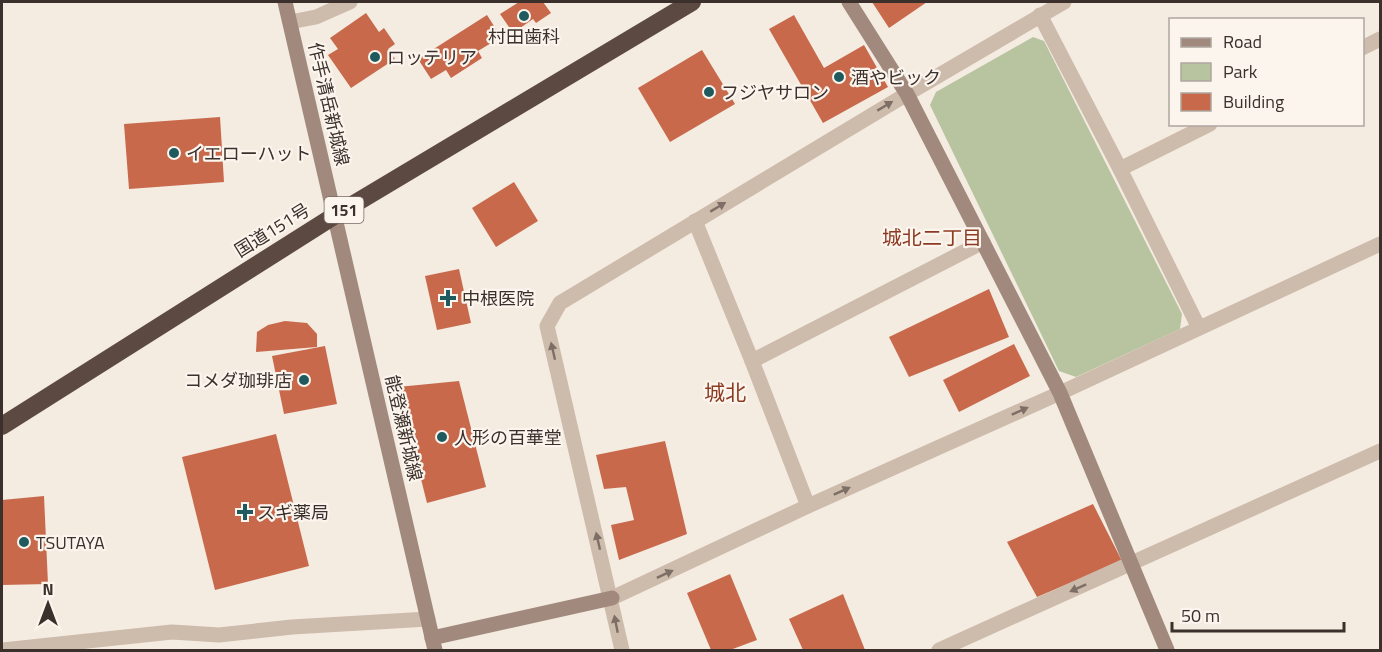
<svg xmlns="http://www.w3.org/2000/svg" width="1382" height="652" viewBox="0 0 1382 652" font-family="'Titillium Web','Noto Sans JP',sans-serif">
	<rect width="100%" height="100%" fill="#f4ebe1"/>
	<!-- green -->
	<path fill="#b8c4a0" d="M 1033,37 L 1044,41 L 1182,314 L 1180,329 L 1076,377 L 1059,371 L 930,105 L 936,92 Z"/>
	<!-- building -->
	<g fill="#c8694b">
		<path d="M 519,2 L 543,2 L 551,13 L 536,23 L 533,19 L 513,33 L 500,14 Z"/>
		<path d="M 872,2 L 927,2 L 889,28 Z"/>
		<path d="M 366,13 L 379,32 L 384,28 L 395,44 L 388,49 L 395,59 L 351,88 L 328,55 L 338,49 L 330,38 Z"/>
		<path d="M 487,15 L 501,37 L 478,51 L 482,58 L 451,78 L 446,70 L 431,79 L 418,59 Z"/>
		<path d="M 794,15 L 824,68 L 864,45 L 888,87 L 823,123 L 769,29 Z"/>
		<path d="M 702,50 L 735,104 L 670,142 L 638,88 Z"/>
		<path d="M 220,117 L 224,182 L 129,189 L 124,124 Z"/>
		<path d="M 514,182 L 538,221 L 496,247 L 472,208 Z"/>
		<path d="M 459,269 L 471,323 L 437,330 L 425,276 Z"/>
		<path d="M 989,289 L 1009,337 L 909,377 L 889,337 Z"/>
		<path d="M 285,321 L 307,323 L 317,334 L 317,347 L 256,352 L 257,332 L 268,325 Z"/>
		<path d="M 1014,344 L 1030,376 L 959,412 L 943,380 Z"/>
		<path d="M 325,346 L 337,404 L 284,414 L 272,356 Z"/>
		<path d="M 459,381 L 486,487 L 427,503 L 398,387 Z"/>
		<path d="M 276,434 L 309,566 L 215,590 L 182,457 Z"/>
		<path d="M 665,441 L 687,534 L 619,560 L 611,525 L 634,520 L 626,487 L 604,489 L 596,455 Z"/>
		<path d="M 44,496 L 48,584 L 2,585 L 2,500 Z"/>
		<path d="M 1093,504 L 1122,561 L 1037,597 L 1007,542 Z"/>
		<path d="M 730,574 L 757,640 L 730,650 L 711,650 L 687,593 Z"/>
		<path d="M 843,594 L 865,650 L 803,650 L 789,619 Z"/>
	</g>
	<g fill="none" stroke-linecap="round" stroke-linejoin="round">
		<!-- street -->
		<g stroke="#cdbbac" stroke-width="15">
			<path d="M 1040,15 L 1120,169 L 1199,328"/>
			<path d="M 290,22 L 316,17 L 350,2"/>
			<path d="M 1362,48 L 1380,39"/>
			<path d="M 1120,169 L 1210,124"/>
			<path d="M 695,221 L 752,361 L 808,506"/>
			<path d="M 752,361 L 983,242"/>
			<path d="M 612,598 L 808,506 L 1060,393 L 1380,244"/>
			<path d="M 3,650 L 172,632 L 219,635 L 292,627 L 428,619"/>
			<path d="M 622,650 L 547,326 L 560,303 L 907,94 L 1064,2"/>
			<path d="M 939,650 L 1380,451"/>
		</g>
		<!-- secondary -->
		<g stroke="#a18a7d" stroke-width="15">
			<path d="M 285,2 L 435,650"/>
			<path d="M 849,2 L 907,94 L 1060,393 L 1167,650"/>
			<path d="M 432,638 L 612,598"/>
		</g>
		<!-- highway -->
		<path stroke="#5c4a42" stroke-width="18" d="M 2,426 L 334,216 L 692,2"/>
	</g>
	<!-- one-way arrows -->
	<defs><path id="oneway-solid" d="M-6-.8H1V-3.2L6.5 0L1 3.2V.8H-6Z" transform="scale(1.5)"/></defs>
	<g fill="#7d6f65">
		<use href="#oneway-solid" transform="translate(885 106) rotate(-31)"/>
		<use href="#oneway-solid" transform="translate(718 207) rotate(-31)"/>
		<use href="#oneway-solid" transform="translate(553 351) rotate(-103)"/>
		<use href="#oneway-solid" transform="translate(1020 411) rotate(-24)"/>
		<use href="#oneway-solid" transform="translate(842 491) rotate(-24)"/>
		<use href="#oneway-solid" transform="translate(598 541) rotate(-103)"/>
		<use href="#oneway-solid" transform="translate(665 574) rotate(-25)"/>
		<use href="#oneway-solid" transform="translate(1078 588) rotate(156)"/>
		<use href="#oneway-solid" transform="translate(616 624) rotate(-101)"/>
	</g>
	<!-- markers -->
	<g fill="#1f5a5e" stroke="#fbf5ee" stroke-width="2">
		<circle cx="524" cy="16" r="6"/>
		<circle cx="375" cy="57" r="6"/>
		<circle cx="839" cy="77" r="6"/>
		<circle cx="709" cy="92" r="6"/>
		<circle cx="174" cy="153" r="6"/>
		<path d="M445 289h6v6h6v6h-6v6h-6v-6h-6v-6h6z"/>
		<circle cx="304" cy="380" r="6"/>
		<circle cx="442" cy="437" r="6"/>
		<path d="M242 503h6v6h6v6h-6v6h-6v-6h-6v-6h6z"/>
		<circle cx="24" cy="542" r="6"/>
	</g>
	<g text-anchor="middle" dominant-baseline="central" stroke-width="4.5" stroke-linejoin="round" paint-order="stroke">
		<!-- shield labels -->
		<rect fill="#fbf5ee" stroke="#756b66" stroke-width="1.5" x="324.5" y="197" width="39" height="26" rx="4.5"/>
		<g font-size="16" font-weight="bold" fill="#3b302b">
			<text x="344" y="210">151</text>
		</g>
		<!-- poi labels -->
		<g font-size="18" fill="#3b302b" stroke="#fbf5ee" text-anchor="start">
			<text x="524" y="36" text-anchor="middle">村田歯科</text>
			<text x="387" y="57">ロッテリア</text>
			<text x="851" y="77">酒やビック</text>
			<text x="721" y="92">フジヤサロン</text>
			<text x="186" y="153">イエローハット</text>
			<text x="462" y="298">中根医院</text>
			<text x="292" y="380" text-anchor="end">コメダ珈琲店</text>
			<text x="454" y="437">人形の百華堂</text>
			<text x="257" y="512">スギ薬局</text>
			<text x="36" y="542">TSUTAYA</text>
		</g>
		<!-- street labels -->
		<g font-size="18" fill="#3b302b" stroke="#fbf5ee">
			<text transform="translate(329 104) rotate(77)">作手清岳新城線</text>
			<text transform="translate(272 230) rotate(-32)">国道151号</text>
			<text transform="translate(404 428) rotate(77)">能登瀬新城線</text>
		</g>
		<!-- neighbourhood labels -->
		<g font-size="20" fill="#8c3b22" stroke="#fbf5ee">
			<text x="932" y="237">城北二丁目</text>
		</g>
		<!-- quarter labels -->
		<g font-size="21" fill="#8c3b22" stroke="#fbf5ee">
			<text x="725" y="392">城北</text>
		</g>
	</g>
	<!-- border -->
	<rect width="1382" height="652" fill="none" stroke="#3b302b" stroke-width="6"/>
	<!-- legend -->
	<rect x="1169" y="18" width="195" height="108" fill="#fbf5ee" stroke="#aea6a0" stroke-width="1.5"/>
	<rect x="1181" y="38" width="30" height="9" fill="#a18a7d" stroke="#aea6a0" stroke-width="1.5"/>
	<text x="1223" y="48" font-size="18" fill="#3b302b">Road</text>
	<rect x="1181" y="63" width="30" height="18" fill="#b8c4a0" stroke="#aea6a0" stroke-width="1.5"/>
	<text x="1223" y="78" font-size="18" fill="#3b302b">Park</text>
	<rect x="1181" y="93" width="30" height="18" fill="#c8694b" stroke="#aea6a0" stroke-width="1.5"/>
	<text x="1223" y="108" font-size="18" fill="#3b302b">Building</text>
	<!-- north arrow -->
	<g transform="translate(48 604)" stroke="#fbf5ee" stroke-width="4.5" paint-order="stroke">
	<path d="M0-4.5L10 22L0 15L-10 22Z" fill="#3b302b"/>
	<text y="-9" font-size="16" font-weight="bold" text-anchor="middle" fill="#3b302b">N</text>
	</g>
	<!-- scale -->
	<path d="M1172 622v9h172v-9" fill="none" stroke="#3b302b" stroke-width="3"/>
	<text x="1181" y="622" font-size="18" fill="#3b302b" stroke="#fbf5ee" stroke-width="4.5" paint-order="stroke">50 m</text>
</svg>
